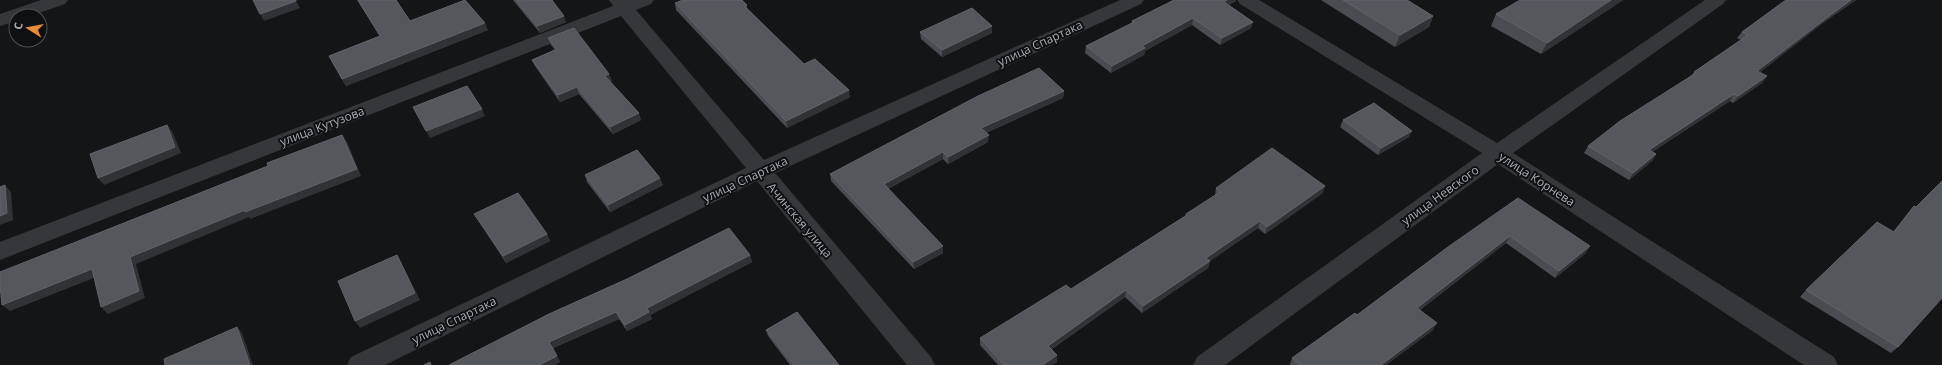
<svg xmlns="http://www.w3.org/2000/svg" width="1942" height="365" viewBox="0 0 1942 365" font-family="'Open Sans',sans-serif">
	<rect width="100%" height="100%" fill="#141516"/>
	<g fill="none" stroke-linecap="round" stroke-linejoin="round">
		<!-- minor -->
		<g fill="#35373b" fill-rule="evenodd">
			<path d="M 609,0 L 654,0 L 651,4 L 636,10 L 764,160 L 1120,0 L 1144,0 L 1141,4 L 775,173 L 931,357 L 935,365 L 907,365 L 757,181 L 385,365 L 347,365 L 351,357 L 746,168 L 621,16 L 0,260 L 0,242 L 613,6 Z"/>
			<path d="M 1237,0 L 1259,0 L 1497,143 L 1705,0 L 1726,0 L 1723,4 L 1513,153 L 1834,357 L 1838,365 L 1804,365 L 1498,164 L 1225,365 L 1193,365 L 1197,357 L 1482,153 L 1240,4 Z"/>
		</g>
		<!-- tertiary -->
		<path fill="#35373b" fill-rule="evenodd" d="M 41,0 L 68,0 L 65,4 L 30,16 L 16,16 L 16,21 L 0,26 L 0,14 Z"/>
	</g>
	<!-- wall -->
	<g fill="#4a4c51">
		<path d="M 357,0 L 396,0 L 410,21 L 488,30 L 346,86 L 329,56 L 380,36 Z"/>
		<path d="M 513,0 L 552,0 L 566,22 L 540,33 Z"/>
		<path d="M 1321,0 L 1407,0 L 1433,16 L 1429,27 L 1395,47 Z"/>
		<path d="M 1623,0 L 1541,54 L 1491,26 L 1496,14 Z"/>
		<path d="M 1786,0 L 1856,0 L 1823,23 L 1760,72 L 1767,76 L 1762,83 L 1733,103 L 1730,101 L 1652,152 L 1656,154 L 1652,161 L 1629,180 L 1584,153 L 1588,146 L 1692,75 L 1694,72 L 1741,40 L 1737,38 L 1742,32 Z"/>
		<path d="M 1236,1 L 1229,5 L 1253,22 L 1251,28 L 1220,45 L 1192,25 L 1145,51 L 1144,55 L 1111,73 L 1085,53 L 1086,46 L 1131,24 L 1132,21 Z"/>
		<path d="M 675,3 L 747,5 L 747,8 L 804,64 L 850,97 L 787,128 L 676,10 Z"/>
		<path d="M 920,32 L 992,33 L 942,57 L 921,39 Z"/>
		<path d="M 548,38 L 612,81 L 610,81 L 641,120 L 613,134 L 579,94 L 560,102 L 535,66 L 532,60 L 555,50 L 551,45 Z"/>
		<path d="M 1064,91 L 1063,98 L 986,133 L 988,142 L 948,164 L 943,159 L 888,189 L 943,253 L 914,269 L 831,181 L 830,174 Z"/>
		<path d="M 1343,120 L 1409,137 L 1378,155 L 1340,127 Z"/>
		<path d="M 585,175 L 663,185 L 610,212 L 587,182 Z"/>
		<path d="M 1216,188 L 1323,193 L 1265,234 L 1258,228 L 1210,261 L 1208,268 L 1142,313 L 1125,297 L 1052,349 L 1057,362 L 1052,365 L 998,365 L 980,345 L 980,338 L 1071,289 L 1185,216 L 1186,214 L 1215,195 Z"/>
		<path d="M 1518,198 L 1586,253 L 1555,278 L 1506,243 L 1420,310 L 1433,330 L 1386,365 L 1290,365 L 1290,364 L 1292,358 L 1357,315 Z"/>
		<path d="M 1914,206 L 1898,347 L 1891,353 L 1800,297 L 1806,290 L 1893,232 L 1908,213 Z"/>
		<path d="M 474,214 L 547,234 L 550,241 L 506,263 L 478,220 Z"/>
		<path d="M 750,255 L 752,262 L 650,315 L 652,319 L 627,331 L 619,319 L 553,348 L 560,362 L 555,365 L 449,365 Z"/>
		<path d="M 766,330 L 839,365 L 790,365 L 768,336 Z"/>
	</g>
	<!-- shaded-wall -->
	<g fill="#303235">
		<path d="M 1227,0 L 1236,0 L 1236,1 L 1222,9 L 1224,2 Z"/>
		<path d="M 1611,0 L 1623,0 L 1541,54 L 1547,43 Z"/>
		<path d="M 1851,0 L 1856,0 L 1823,23 L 1753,78 L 1757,71 L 1828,17 Z"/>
		<path d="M 296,1 L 300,8 L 264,21 L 260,14 Z"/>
		<path d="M 564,16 L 566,22 L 540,33 L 537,26 Z"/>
		<path d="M 1433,16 L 1429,27 L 1395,47 L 1400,35 Z"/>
		<path d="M 1193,18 L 1192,25 L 1145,51 L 1144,55 L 1111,73 L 1112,66 L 1142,46 Z"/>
		<path d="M 1253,22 L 1251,28 L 1220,45 L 1222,38 Z"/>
		<path d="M 485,23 L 488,30 L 346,86 L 342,79 Z"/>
		<path d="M 992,26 L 992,33 L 942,57 L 942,50 Z"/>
		<path d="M 609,74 L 612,81 L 607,82 L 605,76 Z"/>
		<path d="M 1767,76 L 1762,83 L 1733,103 L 1738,96 Z"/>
		<path d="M 577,87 L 579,94 L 560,102 L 558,95 Z"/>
		<path d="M 849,90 L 850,97 L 787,128 L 786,121 Z"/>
		<path d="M 1064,91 L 1063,98 L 981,135 L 981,128 Z"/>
		<path d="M 1734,94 L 1730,101 L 1645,157 L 1649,150 Z"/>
		<path d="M 482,109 L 485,116 L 430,138 L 426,131 Z"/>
		<path d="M 639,113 L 641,120 L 613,134 L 610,127 Z"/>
		<path d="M 167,125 L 172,131 L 181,153 L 104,185 L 98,178 Z"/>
		<path d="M 1412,131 L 1409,137 L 1378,155 L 1381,148 Z"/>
		<path d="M 342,135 L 347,142 L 361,176 L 250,219 L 249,217 L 136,264 L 145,298 L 108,314 L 101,307 L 130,257 L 245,210 Z"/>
		<path d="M 989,135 L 988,142 L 948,164 L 948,157 Z"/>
		<path d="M 943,152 L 943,159 L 884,191 L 884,184 Z"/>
		<path d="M 1656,154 L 1652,161 L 1629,180 L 1633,173 Z"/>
		<path d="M 660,178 L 663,185 L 610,212 L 608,205 Z"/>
		<path d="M 5,185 L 11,192 L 13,220 L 0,225 L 0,216 Z"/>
		<path d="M 1325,186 L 1323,193 L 1265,234 L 1267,227 Z"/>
		<path d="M 1260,221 L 1258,228 L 1204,265 L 1206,258 Z"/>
		<path d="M 547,234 L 550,241 L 506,263 L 503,256 Z"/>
		<path d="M 1510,236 L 1506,243 L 1414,314 L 1417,308 Z"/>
		<path d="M 943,246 L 943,253 L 914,269 L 913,262 Z"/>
		<path d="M 1590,246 L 1586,253 L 1555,278 L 1559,271 Z"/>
		<path d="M 397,255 L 401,262 L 420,300 L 360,328 L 355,321 Z"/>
		<path d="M 750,255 L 752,262 L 650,315 L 652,319 L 627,331 L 625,325 L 647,308 Z"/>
		<path d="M 1210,261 L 1208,268 L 1142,313 L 1143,306 Z"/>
		<path d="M 92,269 L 99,276 L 10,311 L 2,305 Z"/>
		<path d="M 1126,290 L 1125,297 L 1047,352 L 1048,346 Z"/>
		<path d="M 616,312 L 619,319 L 552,348 L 549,342 Z"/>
		<path d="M 1437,323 L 1433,330 L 1386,365 L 1381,365 Z"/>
		<path d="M 237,327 L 242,333 L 253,365 L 250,365 Z"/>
		<path d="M 1057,355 L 1057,362 L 1052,365 L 1043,365 Z"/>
		<path d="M 557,356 L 560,362 L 555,365 L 539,365 Z"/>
	</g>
	<!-- building -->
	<g fill="#54575c" stroke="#61646a">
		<path d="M 253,0 L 296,0 L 296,1 L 260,14 Z"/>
		<path d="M 358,0 L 396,0 L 410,21 L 465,0 L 485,23 L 342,79 L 329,56 L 380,36 Z"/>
		<path d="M 516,0 L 552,0 L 564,16 L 537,26 Z"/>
		<path d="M 683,0 L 742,0 L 747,5 L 744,6 L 804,64 L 815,59 L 849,90 L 786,121 L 675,3 Z"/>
		<path d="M 1174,0 L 1227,0 L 1224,2 L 1253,22 L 1222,38 L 1193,18 L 1142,46 L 1145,48 L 1112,66 L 1086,46 L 1134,22 L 1132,21 Z"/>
		<path d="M 1343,0 L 1407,0 L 1433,16 L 1400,35 Z"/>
		<path d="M 1520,0 L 1611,0 L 1547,43 L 1496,14 Z"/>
		<path d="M 1786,0 L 1851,0 L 1828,17 L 1757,71 L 1767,76 L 1738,96 L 1734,94 L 1649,150 L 1656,154 L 1633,173 L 1588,146 L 1620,121 L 1696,73 L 1694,72 L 1748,35 L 1742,32 Z"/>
		<path d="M 972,8 L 992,26 L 942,50 L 920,32 Z"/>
		<path d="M 574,28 L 609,74 L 605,76 L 639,113 L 610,127 L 577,87 L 558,95 L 532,60 L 557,49 L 548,38 Z"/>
		<path d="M 1039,68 L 1064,91 L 981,128 L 989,135 L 948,157 L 943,152 L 884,184 L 943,246 L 913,262 L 830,174 L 978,96 Z"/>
		<path d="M 467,86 L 482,109 L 426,131 L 413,107 Z"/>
		<path d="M 1374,103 L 1412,131 L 1381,148 L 1343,120 Z"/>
		<path d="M 167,125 L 175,147 L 98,178 L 90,154 Z"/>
		<path d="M 342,135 L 357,169 L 245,212 L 245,210 L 130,257 L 139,291 L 101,307 L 92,269 L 2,305 L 0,285 L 0,272 L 268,166 L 267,163 Z"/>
		<path d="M 1272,148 L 1325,186 L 1267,227 L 1260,221 L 1206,258 L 1210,261 L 1143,306 L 1126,290 L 1048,346 L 1057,355 L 1043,365 L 1004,365 L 980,338 L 1066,285 L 1071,289 L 1187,215 L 1186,214 L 1220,192 L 1216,188 Z"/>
		<path d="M 637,150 L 660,178 L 608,205 L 585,175 Z"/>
		<path d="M 1942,181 L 1942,298 L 1898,347 L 1806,290 L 1877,222 L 1894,232 L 1914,206 L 1916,207 Z"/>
		<path d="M 5,185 L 7,213 L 0,216 L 0,187 Z"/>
		<path d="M 518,193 L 547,234 L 503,256 L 474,214 Z"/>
		<path d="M 1518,198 L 1590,246 L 1559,271 L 1510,236 L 1417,308 L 1437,323 L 1381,365 L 1300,365 L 1292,358 L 1355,313 L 1357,315 L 1448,247 Z"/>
		<path d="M 729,228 L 750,255 L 647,308 L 649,312 L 625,325 L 616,312 L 549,342 L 557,356 L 539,365 L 449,365 L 549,314 L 627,279 Z"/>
		<path d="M 397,255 L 415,293 L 355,321 L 338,281 Z"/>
		<path d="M 797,312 L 839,365 L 794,365 L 766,330 Z"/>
		<path d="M 237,327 L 250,365 L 165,365 L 164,359 Z"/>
		<path d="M 430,362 L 431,365 L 424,365 Z"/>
	</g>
	<g text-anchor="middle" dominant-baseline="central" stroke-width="4" stroke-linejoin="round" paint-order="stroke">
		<!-- street labels -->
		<g font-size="12" fill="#a7aeb6" stroke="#0f1011">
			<text transform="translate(1040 43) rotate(-25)">улица Спартака</text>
			<text transform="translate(322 126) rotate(-21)">улица Кутузова</text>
			<text transform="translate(745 179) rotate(-25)">улица Спартака</text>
			<text transform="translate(1537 179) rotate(33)">улица Корнева</text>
			<text transform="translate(1440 195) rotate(-36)">улица Невского</text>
			<text transform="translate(800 220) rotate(50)">Ачинская улица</text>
			<text transform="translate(454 320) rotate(-26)">улица Спартака</text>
		</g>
	</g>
	<!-- north arrow -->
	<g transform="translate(28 28) rotate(281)"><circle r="19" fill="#0f1011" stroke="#4c4f53"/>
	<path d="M0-3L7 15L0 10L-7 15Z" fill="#e88b3a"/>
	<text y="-6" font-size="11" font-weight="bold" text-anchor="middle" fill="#a7aeb6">С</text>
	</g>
</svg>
